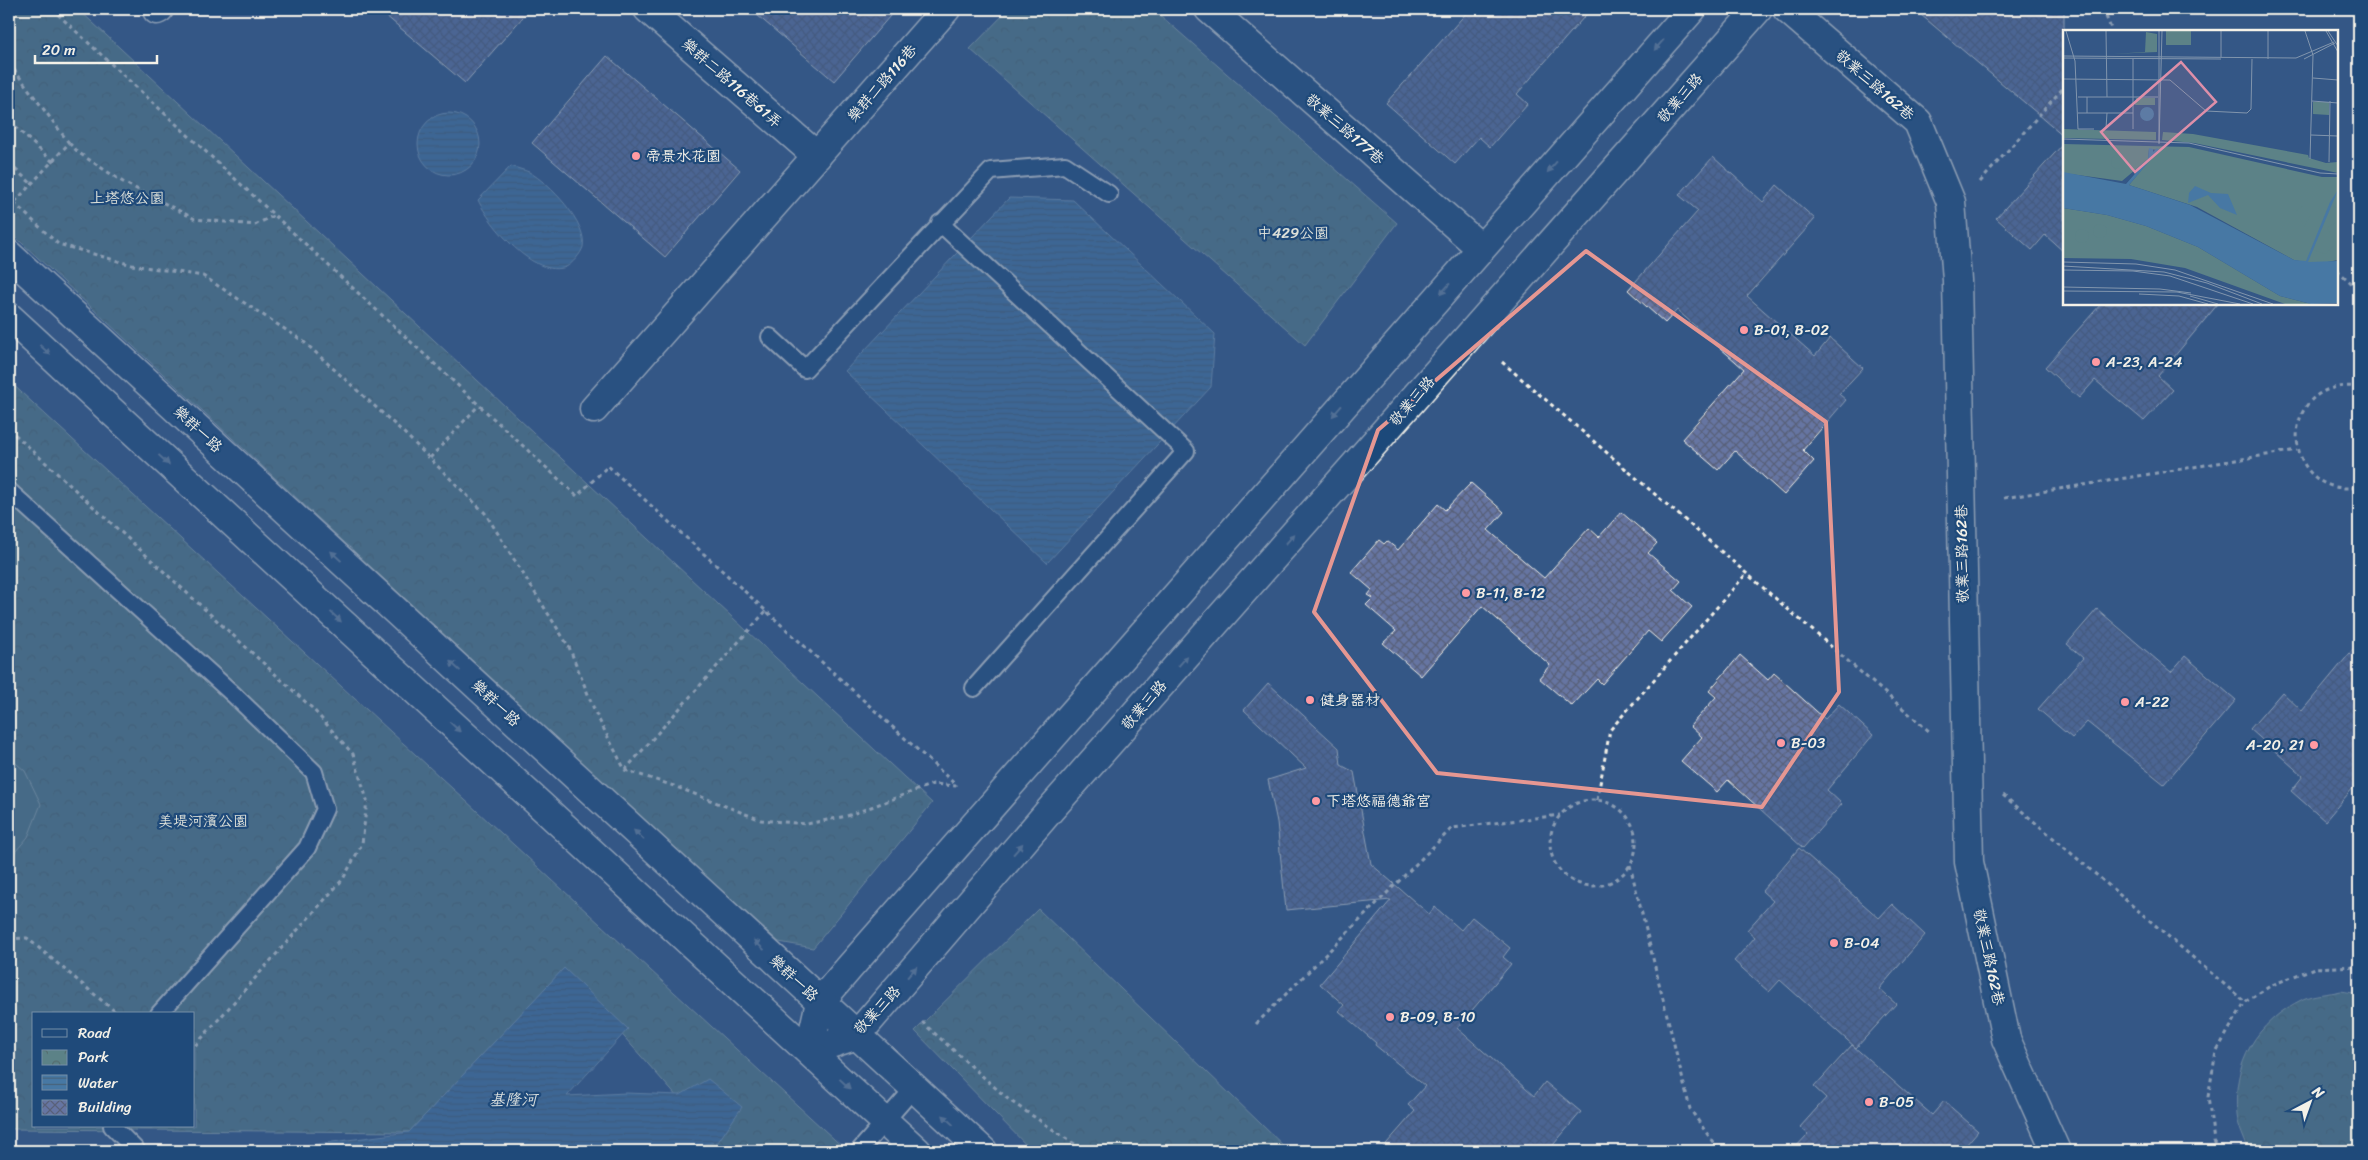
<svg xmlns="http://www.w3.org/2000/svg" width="2368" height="1160" viewBox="0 0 2368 1160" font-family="Sriracha,'LXGW WenKai TC',sans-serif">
	<defs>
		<pattern id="park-crowns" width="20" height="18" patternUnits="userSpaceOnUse" patternTransform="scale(1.25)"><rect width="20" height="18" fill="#5c8287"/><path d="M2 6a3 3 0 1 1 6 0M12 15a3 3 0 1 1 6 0" fill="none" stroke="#546b6d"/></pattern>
		<pattern id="water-rules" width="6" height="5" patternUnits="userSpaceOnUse" patternTransform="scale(1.25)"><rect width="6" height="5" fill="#4778a4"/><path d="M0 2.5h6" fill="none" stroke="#48627a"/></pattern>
		<pattern id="building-cross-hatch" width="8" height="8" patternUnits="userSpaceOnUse" patternTransform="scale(1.25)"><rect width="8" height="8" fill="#6675a2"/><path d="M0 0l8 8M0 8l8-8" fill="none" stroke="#596179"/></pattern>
	</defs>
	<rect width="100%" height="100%" fill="#345786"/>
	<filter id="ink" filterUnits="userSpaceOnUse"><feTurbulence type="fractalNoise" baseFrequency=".02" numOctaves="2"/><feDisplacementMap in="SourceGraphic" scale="10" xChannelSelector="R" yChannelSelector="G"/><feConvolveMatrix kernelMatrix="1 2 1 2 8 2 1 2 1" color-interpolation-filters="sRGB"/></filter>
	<g filter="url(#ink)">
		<!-- park -->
		<g fill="url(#park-crowns)" stroke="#a8bab8" fill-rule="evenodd">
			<path d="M 9,9 L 78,9 L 932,803 L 813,948 L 779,942 L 636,813 L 9,231 Z"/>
			<path d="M 1009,9 L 1153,9 L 1397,223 L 1305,345 L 970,49 Z"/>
			<path d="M 9,381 L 847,1151 L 655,1151 L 717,1142 L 564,969 L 409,1132 L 9,1129 ZM 34,1014 L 194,1014 L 194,1126 L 34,1126 Z"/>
			<path d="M 1038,909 L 1289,1151 L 1032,1151 L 915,1031 Z"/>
			<path d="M 2341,991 L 2359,994 L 2359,1151 L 2249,1151 C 2245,1140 2238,1127 2237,1115 C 2232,1063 2256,1022 2303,999 C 2314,994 2329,994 2341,991 Z"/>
		</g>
		<!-- garden -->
		<path fill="#5c8287" stroke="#a8bab8" d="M 9,757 L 25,771 L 41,804 L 28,837 L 9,859 Z"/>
		<!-- water -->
		<g fill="url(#water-rules)" stroke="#8ca8bf">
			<circle cx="449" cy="144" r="31"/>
			<path d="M 511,166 C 516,168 524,170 529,172 C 549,183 588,223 583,247 C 581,254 572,264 566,267 C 534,279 490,225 478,200 Z"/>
			<path d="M 1009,198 L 1073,200 L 1215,334 L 1211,387 L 1047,563 L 845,371 Z"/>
			<path d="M 564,968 L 628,1029 L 567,1096 L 626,1093 L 680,1095 L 708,1079 L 742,1107 L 718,1142 L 659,1151 L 264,1151 L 409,1132 Z"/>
		</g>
		<!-- building -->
		<g fill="url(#building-cross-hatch)" stroke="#f4f1e8">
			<path d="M 378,9 L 530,9 L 465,83 Z"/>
			<path d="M 750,9 L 896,9 L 834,81 Z"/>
			<path d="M 1470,9 L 1591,9 L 1517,94 L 1528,104 L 1490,147 L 1479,137 L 1455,164 L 1386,103 Z"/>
			<path d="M 1914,9 L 2064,9 L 2064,136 Z"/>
			<path d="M 607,56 L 740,170 L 665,257 L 532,143 Z"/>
			<path d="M 2064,143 L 2064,252 L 2045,235 L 2032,250 L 1996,218 Z"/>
			<path d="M 1713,157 L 1763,202 L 1777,185 L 1815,219 L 1747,296 L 1815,356 L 1830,338 L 1863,368 L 1839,394 L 1846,400 L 1803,450 L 1814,461 L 1784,495 L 1735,451 L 1718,470 L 1682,439 L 1744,369 L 1677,310 L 1665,323 L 1628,290 L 1698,211 L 1679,195 Z"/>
			<path d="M 2101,304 L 2218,304 L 2158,376 L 2173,390 L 2144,421 L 2095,380 L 2079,398 L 2045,367 Z"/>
			<path d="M 1471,483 L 1504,512 L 1488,530 L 1544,578 L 1589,528 L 1599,537 L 1621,512 L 1657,543 L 1648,553 L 1681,581 L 1673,590 L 1692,607 L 1661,642 L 1648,631 L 1602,684 L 1597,679 L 1572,706 L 1539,678 L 1550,665 L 1482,606 L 1421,676 L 1383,643 L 1396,631 L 1366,605 L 1373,598 L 1368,595 L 1372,590 L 1351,572 L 1379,540 L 1384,544 L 1387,541 L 1398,550 L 1438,504 L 1445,510 Z"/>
			<path d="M 2097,609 L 2171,672 L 2185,656 L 2236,700 L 2164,784 L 2087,722 L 2072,738 L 2038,709 L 2083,658 L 2067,644 Z"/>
			<path d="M 2359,642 L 2359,781 L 2325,821 L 2291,791 L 2303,776 L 2250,729 L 2282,692 L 2302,711 Z"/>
			<path d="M 1740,655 L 1768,680 L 1774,673 L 1825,719 L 1839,704 L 1873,735 L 1827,790 L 1842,804 L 1803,848 L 1728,780 L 1717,792 L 1681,761 L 1702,737 L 1690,726 L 1716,697 L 1709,691 Z"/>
			<path d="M 1268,683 L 1339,748 L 1341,765 L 1354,772 L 1371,864 L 1429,914 L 1435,907 L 1461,930 L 1472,917 L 1510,948 L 1503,957 L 1511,964 L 1457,1028 L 1534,1096 L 1545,1082 L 1581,1112 L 1548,1151 L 1380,1151 L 1415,1111 L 1408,1105 L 1425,1086 L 1375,1045 L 1376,1043 L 1339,1011 L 1344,1005 L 1320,984 L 1391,900 L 1286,910 L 1277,822 L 1268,780 L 1306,768 L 1244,710 Z"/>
			<path d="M 1799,848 L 1879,918 L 1892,904 L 1925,935 L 1879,989 L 1896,1004 L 1856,1048 L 1780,980 L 1769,992 L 1734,961 L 1755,937 L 1747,930 L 1773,901 L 1762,891 Z"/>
			<path d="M 1852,1045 L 1932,1115 L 1944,1101 L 1978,1131 L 1966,1145 L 1974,1151 L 1792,1151 L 1808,1134 L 1800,1127 L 1826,1098 L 1814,1087 Z"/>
		</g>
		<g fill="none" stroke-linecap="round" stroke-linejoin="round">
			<!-- service casing -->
			<g stroke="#f4f1e8" stroke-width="20">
				<g id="service">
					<path d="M 940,223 L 1186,451 L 974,688"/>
					<path d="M 770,337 L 805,369 L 991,171 L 1065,165 L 1109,194"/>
					<path d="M 9,491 L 233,694 L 314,772 L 325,809 L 307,848 L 159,1014"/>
					<path d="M 112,1126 L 137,1151"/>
					<path d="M 859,1151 L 914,1088"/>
				</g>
			</g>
			<!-- minor casing -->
			<g stroke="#f4f1e8" stroke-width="31">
				<g id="minor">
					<path d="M 648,9 L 817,156"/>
					<path d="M 1209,9 L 1481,248"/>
					<path d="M 1787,9 L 1918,122 L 1951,202 L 1957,280 L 1969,862 L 2006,1039 L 2056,1151"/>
					<path d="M 157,10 L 159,9"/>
					<path d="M 594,409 L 946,9"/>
				</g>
			</g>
			<!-- tertiary casing -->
			<g stroke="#f4f1e8" stroke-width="31">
				<g id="tertiary">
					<path d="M 809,1051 L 857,1035 L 1050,810 L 1758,9"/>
					<path d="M 809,1051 L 820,1002 L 849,968 L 1692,9"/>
				</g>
			</g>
			<!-- secondary casing -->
			<g stroke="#f4f1e8" stroke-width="31">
				<g id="secondary">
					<path d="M 9,255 L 983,1151"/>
					<path d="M 9,317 L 917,1151"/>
				</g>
			</g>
			<!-- path -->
			<g stroke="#f4f1e8" stroke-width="3" stroke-dasharray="4 4" stroke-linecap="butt">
				<path d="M 52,9 L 577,496 L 608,466 L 957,786"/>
				<path d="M 2103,9 L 2112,31"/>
				<path d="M 9,63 L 69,143 L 14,203 L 9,198"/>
				<path d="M 9,121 L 53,162"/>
				<path d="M 69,143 L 79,153 L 123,182 L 195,219 L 255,225 L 275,215"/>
				<path d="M 9,164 L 32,184"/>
				<path d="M 1980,182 L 2064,87"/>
				<path d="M 14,203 L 58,244 L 132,265 L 203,276 L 303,341 L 402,431 L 485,513 L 569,647 L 596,714 L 625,770 L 674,786 L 761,820 L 807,824 L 847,816 L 933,784 L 956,786"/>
				<path d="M 2337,270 L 2359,290"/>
				<path d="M 1502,362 L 1930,732"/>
				<path d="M 2359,387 C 2274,375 2279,501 2359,487"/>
				<path d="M 9,429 L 312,708 L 353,754 L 367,800 L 362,844 L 343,879 L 194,1047"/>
				<path d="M 430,458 L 479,405"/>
				<path d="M 2004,498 L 2297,450"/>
				<path d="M 625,770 L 766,611"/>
				<path d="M 2003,795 L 2245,1002"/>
				<path d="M 1597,800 L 1610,730 L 1746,574"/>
				<circle cx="1593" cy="843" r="43"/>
				<path d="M 1630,865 L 1690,1109 L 1719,1151"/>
				<path d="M 9,939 L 27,938 L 118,1014"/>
				<path d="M 922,1022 L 1009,1100 L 1085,1151"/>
				<path d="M 1256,1024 L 1452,828 L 1560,815"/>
				<path d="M 2220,1151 L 2214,1141 L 2208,1097 L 2216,1052 L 2245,1002 L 2272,985 L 2314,968 L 2359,966"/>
			</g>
			<!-- service -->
			<use href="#service" stroke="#1f4a7a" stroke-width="16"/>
			<!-- minor -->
			<use href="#minor" stroke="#1f4a7a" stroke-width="28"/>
			<!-- tertiary -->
			<use href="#tertiary" stroke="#1f4a7a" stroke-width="28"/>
			<!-- secondary -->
			<use href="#secondary" stroke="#1f4a7a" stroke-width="28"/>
		</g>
		<!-- one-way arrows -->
		<defs><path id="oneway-solid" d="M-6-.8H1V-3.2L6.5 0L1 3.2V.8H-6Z" transform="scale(1.25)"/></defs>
		<g fill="#748da6">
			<use href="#oneway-solid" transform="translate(1659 45) rotate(131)"/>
			<use href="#oneway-solid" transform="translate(1552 167) rotate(131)"/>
			<use href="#oneway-solid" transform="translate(1445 289) rotate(131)"/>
			<use href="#oneway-solid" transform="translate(45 350) rotate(43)"/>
			<use href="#oneway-solid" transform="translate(1337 411) rotate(131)"/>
			<use href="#oneway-solid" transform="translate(164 460) rotate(43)"/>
			<use href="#oneway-solid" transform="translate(1290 539) rotate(-49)"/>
			<use href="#oneway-solid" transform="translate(336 556) rotate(-137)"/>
			<use href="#oneway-solid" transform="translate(336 617) rotate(43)"/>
			<use href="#oneway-solid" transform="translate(1183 661) rotate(-49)"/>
			<use href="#oneway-solid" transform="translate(455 666) rotate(-137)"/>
			<use href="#oneway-solid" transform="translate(455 727) rotate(43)"/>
			<use href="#oneway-solid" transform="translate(639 835) rotate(-137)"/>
			<use href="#oneway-solid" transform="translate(1018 849) rotate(-49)"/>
			<use href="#oneway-solid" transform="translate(759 945) rotate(-137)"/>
			<use href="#oneway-solid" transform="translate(912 972) rotate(-49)"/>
			<use href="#oneway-solid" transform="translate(845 1084) rotate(43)"/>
			<use href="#oneway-solid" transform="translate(948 1120) rotate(-137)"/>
		</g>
	</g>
	<!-- marked area -->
	<path d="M0 0H2368V1160H0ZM 1586,251 L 1826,422 L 1839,692 L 1762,807 L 1437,773 L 1314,612 L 1378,430 Z" fill="#345786" fill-opacity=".55" fill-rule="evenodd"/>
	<path fill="none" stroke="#e69792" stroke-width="4" stroke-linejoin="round" d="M 1586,251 L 1826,422 L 1839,692 L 1762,807 L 1437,773 L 1314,612 L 1378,430 Z"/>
	<!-- markers -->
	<g fill="#ff9aa2" stroke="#1f4a7a" stroke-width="2">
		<circle cx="636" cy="156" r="5"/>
		<circle cx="1744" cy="330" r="5"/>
		<circle cx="2096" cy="362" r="5"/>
		<circle cx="1466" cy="593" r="5"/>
		<circle cx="1310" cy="700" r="5"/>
		<circle cx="2125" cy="702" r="5"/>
		<circle cx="1781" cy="743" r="5"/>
		<circle cx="2314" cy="745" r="5"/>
		<circle cx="1316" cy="801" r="5"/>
		<circle cx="1834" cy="943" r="5"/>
		<circle cx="1390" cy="1017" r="5"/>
		<circle cx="1869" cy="1102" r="5"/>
	</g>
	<g text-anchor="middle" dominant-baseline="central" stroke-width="4.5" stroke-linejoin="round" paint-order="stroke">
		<!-- street labels -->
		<g font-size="15" fill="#f4f1e8" stroke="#1f4a7a">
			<text transform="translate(732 83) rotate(41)">樂群二路116巷61弄</text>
			<text transform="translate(882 83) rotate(-49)">樂群二路116巷</text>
			<text transform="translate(1875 85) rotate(41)">敬業三路162巷</text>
			<text transform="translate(1680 98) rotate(-49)">敬業三路</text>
			<text transform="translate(1345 129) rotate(41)">敬業三路177巷</text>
			<text transform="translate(1412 401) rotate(-49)">敬業三路</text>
			<text transform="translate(198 429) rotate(43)">樂群一路</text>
			<text transform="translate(1962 554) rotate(-91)">敬業三路162巷</text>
			<text transform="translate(496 703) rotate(43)">樂群一路</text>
			<text transform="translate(1144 705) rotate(-49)">敬業三路</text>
			<text transform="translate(1989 957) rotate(78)">敬業三路162巷</text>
			<text transform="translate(794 978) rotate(43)">樂群一路</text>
			<text transform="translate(877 1010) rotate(-47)">敬業三路</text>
		</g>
		<!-- poi labels -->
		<g font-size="15" fill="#f4f1e8" stroke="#1f4a7a" text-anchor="start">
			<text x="646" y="156">帝景水花園</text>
			<text x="1754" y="330">B-01, B-02</text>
			<text x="2106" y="362">A-23, A-24</text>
			<text x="1476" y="593">B-11, B-12</text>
			<text x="1320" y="700">健身器材</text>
			<text x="2135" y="702">A-22</text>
			<text x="1791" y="743">B-03</text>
			<text x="2304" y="745" text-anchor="end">A-20, 21</text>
			<text x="1326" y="801">下塔悠福德爺宮</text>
			<text x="1844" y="943">B-04</text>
			<text x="1400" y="1017">B-09, B-10</text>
			<text x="1879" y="1102">B-05</text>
		</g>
		<!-- park labels -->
		<g font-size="15" fill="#dde0d9" stroke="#1f4a7a">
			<text x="127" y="198">上塔悠公園</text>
			<text x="1293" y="233">中429公園</text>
			<text x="203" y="821">美堤河濱公園</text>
		</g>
		<!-- water labels -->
		<g font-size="16" font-style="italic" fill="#dadfde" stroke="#1f4a7a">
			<text x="513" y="1099">基隆河</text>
		</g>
	</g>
	<!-- overview -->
	<g transform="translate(2063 30)">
		<rect width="275" height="275" fill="#345786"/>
		<path d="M 103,1 L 128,1 L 128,15 L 103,15 Z" fill="#5c8287"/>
		<path d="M 83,2 L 94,4 L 94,22 L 49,24 L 82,22 ZM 73,68 L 92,68 L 92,75 L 72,75 ZM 250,72 L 266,72 L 266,85 L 250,84 ZM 0,99 L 93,102 L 93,110 L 0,108 ZM 100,102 L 130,104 L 245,125 L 246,128 L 263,133 L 275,132 L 275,143 L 131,113 L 99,110 ZM 0,114 L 126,117 L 259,147 L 275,147 L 275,230 L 254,234 L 231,230 L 134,177 L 66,155 L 95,120 L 86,119 L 85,129 L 59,151 L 0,143 ZM 0,178 L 44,185 L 83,196 L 135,217 L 217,266 L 248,274 L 222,274 L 122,238 L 68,229 L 0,228 Z" fill="#5c8287"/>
		<path d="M48 132a7 7 0 1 1 14 0a7 7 0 1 1-14 0ZM 240,176 L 248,184 L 241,197 L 233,181 ZM 268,176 L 275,178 L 275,191 L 264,198 L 273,213 L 263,224 L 250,220 ZM30 201a7 7 0 1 1 14 0a7 7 0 1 1-14 0ZM12 206a7 7 0 1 1 14 0a7 7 0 1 1-14 0Z" fill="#5c8287"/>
		<path d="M77 84a7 7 0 1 1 14 0a7 7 0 1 1-14 0ZM 86,118 L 90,119 L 90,122 L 94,118 L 96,120 L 66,155 L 127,175 L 231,230 L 243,231 L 267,172 L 275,160 L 245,232 L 275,231 L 275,273 L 248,274 L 217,266 L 135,217 L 83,196 L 44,185 L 0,178 L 0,142 L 63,154 L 85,129 ZM 132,156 L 148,163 L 165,164 L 174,185 L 157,178 L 145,165 L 125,173 L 126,163 Z" fill="#4778a4"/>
		<path fill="none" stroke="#8195ad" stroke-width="1" d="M 3,1 L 12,31 L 15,99 L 31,99M 43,1 L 44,67M 242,1 L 250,25 L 247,129M 263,1 L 275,22M 265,1 L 275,16M 0,26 L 233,28 L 271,12M 158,27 L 158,1M 0,28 L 158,29M 205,29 L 205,1M 241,29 L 272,13M 250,48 L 275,50M 0,49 L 107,50 L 143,81 L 184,83 L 188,79 L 189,29M 15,67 L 95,67M 24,67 L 24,83M 249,71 L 275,73M 15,83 L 70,83M 43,98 L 44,83M 70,99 L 70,29M 248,105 L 275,106M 0,109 L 126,113 L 257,143 L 275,144M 96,113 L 96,1M 96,114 L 99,1M 266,132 L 267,71M 0,232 L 73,234 L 112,240 L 210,274M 0,236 L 101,242 L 144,253 L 199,274M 0,240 L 70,241 L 107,246 L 190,274M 0,257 L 97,259 L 128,263M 0,261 L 114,262 L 177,274M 76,264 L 116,266 L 145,274M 127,266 L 155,274"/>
		<path fill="#de8fa9" fill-opacity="0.15" stroke="#de8fa9" stroke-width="2.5" d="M 118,32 L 153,72 L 72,142 L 38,102 Z"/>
		<rect width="275" height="275" fill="none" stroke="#f4f1e8" stroke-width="2.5"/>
	</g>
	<!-- margin -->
	<rect width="2368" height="1160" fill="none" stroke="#1f4a7a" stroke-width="30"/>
	<rect x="15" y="15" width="2338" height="1130" fill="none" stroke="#f4f1e8" stroke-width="2" filter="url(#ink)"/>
	<!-- legend -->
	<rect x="32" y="1012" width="162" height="115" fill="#1f4a7a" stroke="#748da6"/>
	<rect x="42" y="1029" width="25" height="8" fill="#1f4a7a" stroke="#748da6"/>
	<text x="78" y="1038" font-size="15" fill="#f4f1e8">Road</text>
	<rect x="42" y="1050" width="25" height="15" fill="url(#park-crowns)" stroke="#748da6"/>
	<text x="78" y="1062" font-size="15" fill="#f4f1e8">Park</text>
	<rect x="42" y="1075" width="25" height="15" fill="url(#water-rules)" stroke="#748da6"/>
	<text x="78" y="1088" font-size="15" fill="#f4f1e8">Water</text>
	<rect x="42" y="1100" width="25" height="15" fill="url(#building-cross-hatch)" stroke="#748da6"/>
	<text x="78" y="1112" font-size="15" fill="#f4f1e8">Building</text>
	<!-- north arrow -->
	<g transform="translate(2310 1102) rotate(41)" stroke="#1f4a7a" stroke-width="4" paint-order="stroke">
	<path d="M0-4L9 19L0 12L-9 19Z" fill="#f4f1e8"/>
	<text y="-8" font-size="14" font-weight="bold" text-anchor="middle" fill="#f4f1e8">N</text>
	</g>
	<!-- scale -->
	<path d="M35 55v8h122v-8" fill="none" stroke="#f4f1e8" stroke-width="2.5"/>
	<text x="42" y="55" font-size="15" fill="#f4f1e8" stroke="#1f4a7a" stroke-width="4" paint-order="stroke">20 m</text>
</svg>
